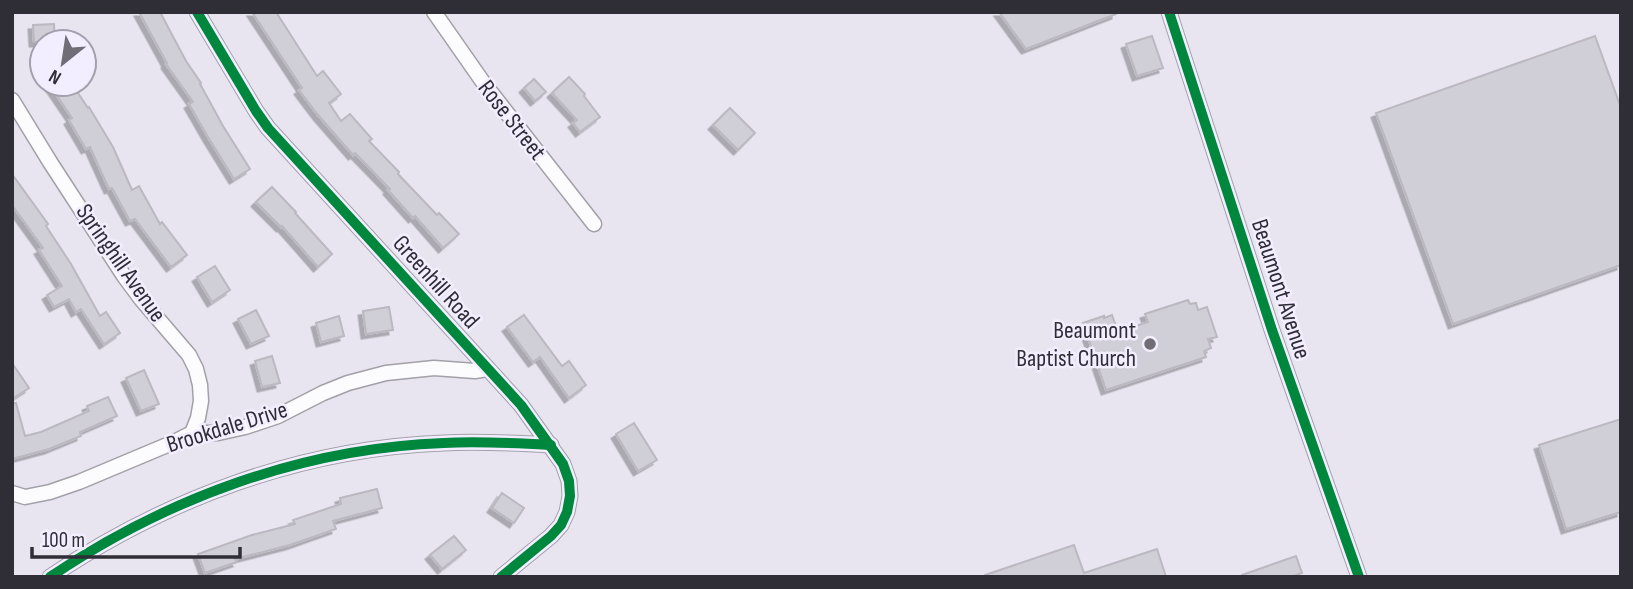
<svg xmlns="http://www.w3.org/2000/svg" width="1633" height="589" viewBox="0 0 1633 589" font-family="'Sofia Sans Condensed',sans-serif">
	<defs>
		<filter id="shadow"><feDropShadow dx="-4.5" dy="4.5" stdDeviation="0" flood-color="#0004"/></filter>
	</defs>
	<rect width="100%" height="100%" fill="#e8e5f0"/>
	<!-- building -->
	<g fill="#d0ced7" stroke="#bbb8c1" stroke-width="2" filter="url(#shadow)">
		<path d="M 139,12 L 160,12 L 186,61 L 201,83 L 200,84 L 223,126 L 250,169 L 234,179 L 208,137 L 189,104 L 193,102 L 166,64 L 167,63 Z"/>
		<path d="M 252,12 L 276,12 L 317,76 L 323,71 L 341,94 L 329,103 L 341,121 L 350,114 L 372,139 L 369,141 L 399,172 L 398,174 L 437,215 L 439,213 L 459,234 L 443,248 L 415,216 L 413,218 L 388,190 L 390,189 L 355,153 L 353,155 L 318,115 L 299,90 L 302,88 Z"/>
		<path d="M 999,12 L 1116,12 L 1116,14 L 1026,49 Z"/>
		<path d="M 54,24 L 55,42 L 34,42 L 33,25 Z"/>
		<path d="M 1152,36 L 1163,68 L 1137,76 L 1126,44 Z"/>
		<path d="M 1595,36 L 1621,108 L 1621,265 L 1453,324 L 1376,113 Z"/>
		<path d="M 569,77 L 585,94 L 584,96 L 600,117 L 580,132 L 573,123 L 577,120 L 552,93 Z"/>
		<path d="M 534,79 L 546,92 L 535,101 L 524,88 Z"/>
		<path d="M 49,84 L 72,84 L 88,108 L 89,107 L 113,147 L 132,190 L 139,186 L 160,224 L 162,222 L 187,255 L 171,267 L 135,219 L 130,221 L 112,188 L 109,189 L 90,147 L 86,149 L 69,120 L 72,118 Z"/>
		<path d="M 730,108 L 755,133 L 738,150 L 713,125 Z"/>
		<path d="M 12,174 L 48,224 L 46,226 L 71,264 L 100,316 L 106,312 L 120,333 L 104,344 L 81,309 L 76,312 L 69,299 L 54,307 L 47,295 L 62,286 L 39,250 L 43,248 L 12,205 Z"/>
		<path d="M 272,187 L 296,212 L 295,213 L 332,254 L 318,267 L 282,226 L 281,227 L 256,202 Z"/>
		<path d="M 215,266 L 230,290 L 212,302 L 197,277 Z"/>
		<path d="M 1188,300 L 1190,304 L 1196,303 L 1198,310 L 1207,307 L 1217,337 L 1208,339 L 1211,348 L 1204,351 L 1206,357 L 1106,390 L 1083,323 L 1104,316 L 1104,318 L 1112,315 L 1118,332 L 1148,322 L 1145,314 Z"/>
		<path d="M 389,307 L 393,330 L 366,334 L 363,311 Z"/>
		<path d="M 256,310 L 269,336 L 251,344 L 238,319 Z"/>
		<path d="M 524,315 L 562,366 L 569,361 L 586,385 L 569,398 L 540,357 L 533,362 L 507,327 Z"/>
		<path d="M 339,316 L 344,336 L 321,342 L 316,323 Z"/>
		<path d="M 272,356 L 280,383 L 262,387 L 255,361 Z"/>
		<path d="M 12,363 L 29,388 L 12,399 Z"/>
		<path d="M 144,370 L 159,404 L 141,411 L 126,378 Z"/>
		<path d="M 108,397 L 117,416 L 80,432 L 81,436 L 49,449 L 12,459 L 12,403 L 16,403 L 25,436 L 41,432 L 89,411 L 87,406 Z"/>
		<path d="M 1621,419 L 1621,512 L 1566,529 L 1539,445 Z"/>
		<path d="M 634,423 L 657,460 L 638,471 L 616,434 Z"/>
		<path d="M 377,489 L 382,508 L 333,521 L 336,529 L 290,545 L 235,559 L 237,562 L 205,573 L 198,554 L 252,535 L 295,524 L 293,520 L 341,504 L 340,498 Z"/>
		<path d="M 502,493 L 524,508 L 514,523 L 492,508 Z"/>
		<path d="M 454,536 L 466,550 L 442,569 L 430,555 Z"/>
		<path d="M 1074,545 L 1084,573 L 1157,549 L 1166,577 L 985,577 L 985,575 Z"/>
		<path d="M 1296,556 L 1302,573 L 1291,577 L 1242,577 L 1242,575 Z"/>
	</g>
	<g fill="none" stroke-linecap="round" stroke-linejoin="round">
		<!-- minor casing -->
		<g stroke="#a2a0a8" stroke-width="17">
			<g id="minor">
				<path d="M 197,12 L 256,111 L 268,128 L 521,405 L 563,464 L 569,481 L 570,496 L 567,512 L 561,525 L 551,536 L 501,577"/>
				<path d="M 434,12 L 485,85 L 594,224"/>
				<path d="M 1169,12 L 1272,330 L 1359,577"/>
				<path d="M 12,100 L 50,162 L 124,276 L 141,299 L 189,355 L 196,369 L 200,385 L 201,401 L 198,418 L 192,433"/>
				<path d="M 12,493 L 25,497 L 50,492 L 79,482 L 172,443 L 192,433 L 218,433 L 245,427 L 278,416 L 323,393 L 348,383 L 386,373 L 434,368 L 475,371 L 487,369"/>
				<path d="M 50,577 C 167,498 303,448 444,443 C 480,441 515,443 551,445"/>
			</g>
		</g>
		<!-- minor -->
		<use href="#minor" stroke="#fcfbfd" stroke-width="14"/>
		<!-- cycleway casing -->
		<g stroke="#f2eeff" stroke-width="15">
			<g id="cycleway">
				<path d="M 197,12 L 256,111 L 268,128 L 521,405 L 563,464 L 569,481 L 570,496 L 567,512 L 561,525 L 551,536 L 501,577"/>
				<path d="M 1169,12 L 1272,330 L 1359,577"/>
				<path d="M 50,577 C 167,498 303,448 444,443 C 480,441 515,443 551,445"/>
			</g>
		</g>
		<!-- cycleway -->
		<use href="#cycleway" stroke="#00873e" stroke-width="10"/>
	</g>
	<!-- markers -->
	<circle fill="#706d76" stroke="#f2eeff" stroke-width="2.5" cx="1150" cy="344" r="7"/>
	<g text-anchor="middle" dominant-baseline="central" stroke-width="5" stroke-linejoin="round" paint-order="stroke">
		<!-- street labels -->
		<g font-size="24" fill="#2f2d35" stroke="#f2eeff">
			<text transform="translate(512 120) rotate(52)">Rose Street</text>
			<text transform="translate(121 263) rotate(55)">Springhill Avenue</text>
			<text transform="translate(436 282) rotate(48)">Greenhill Road</text>
			<text transform="translate(1281 289) rotate(72)">Beaumont Avenue</text>
			<text transform="translate(227 427) rotate(-17)">Brookdale Drive</text>
		</g>
		<!-- poi labels -->
		<g font-size="24" fill="#2f2d35" stroke="#f2eeff" text-anchor="end">
			<text x="1136" y="330">Beaumont<tspan x="1136" dy="28">Baptist Church</tspan></text>
		</g>
	</g>
	<!-- border -->
	<rect width="1633" height="589" fill="none" stroke="#2f2d35" stroke-width="28"/>
	<!-- north arrow -->
	<g transform="translate(63 63) rotate(210)"><circle r="33" fill="#f2eeff" stroke="#a4a1ae" stroke-width="2"/>
	<path d="M0-5L12 26L0 18L-12 26Z" fill="#706d76"/>
	<text y="-10" font-size="19" font-weight="bold" text-anchor="middle" fill="#2f2d35">N</text>
	</g>
	<!-- scale -->
	<path d="M32 547v10h208v-10" fill="none" stroke="#2f2d35" stroke-width="3.5"/>
	<text x="42" y="547" font-size="21" fill="#2f2d35" stroke="#f2eeff" stroke-width="5" paint-order="stroke">100 m</text>
</svg>
